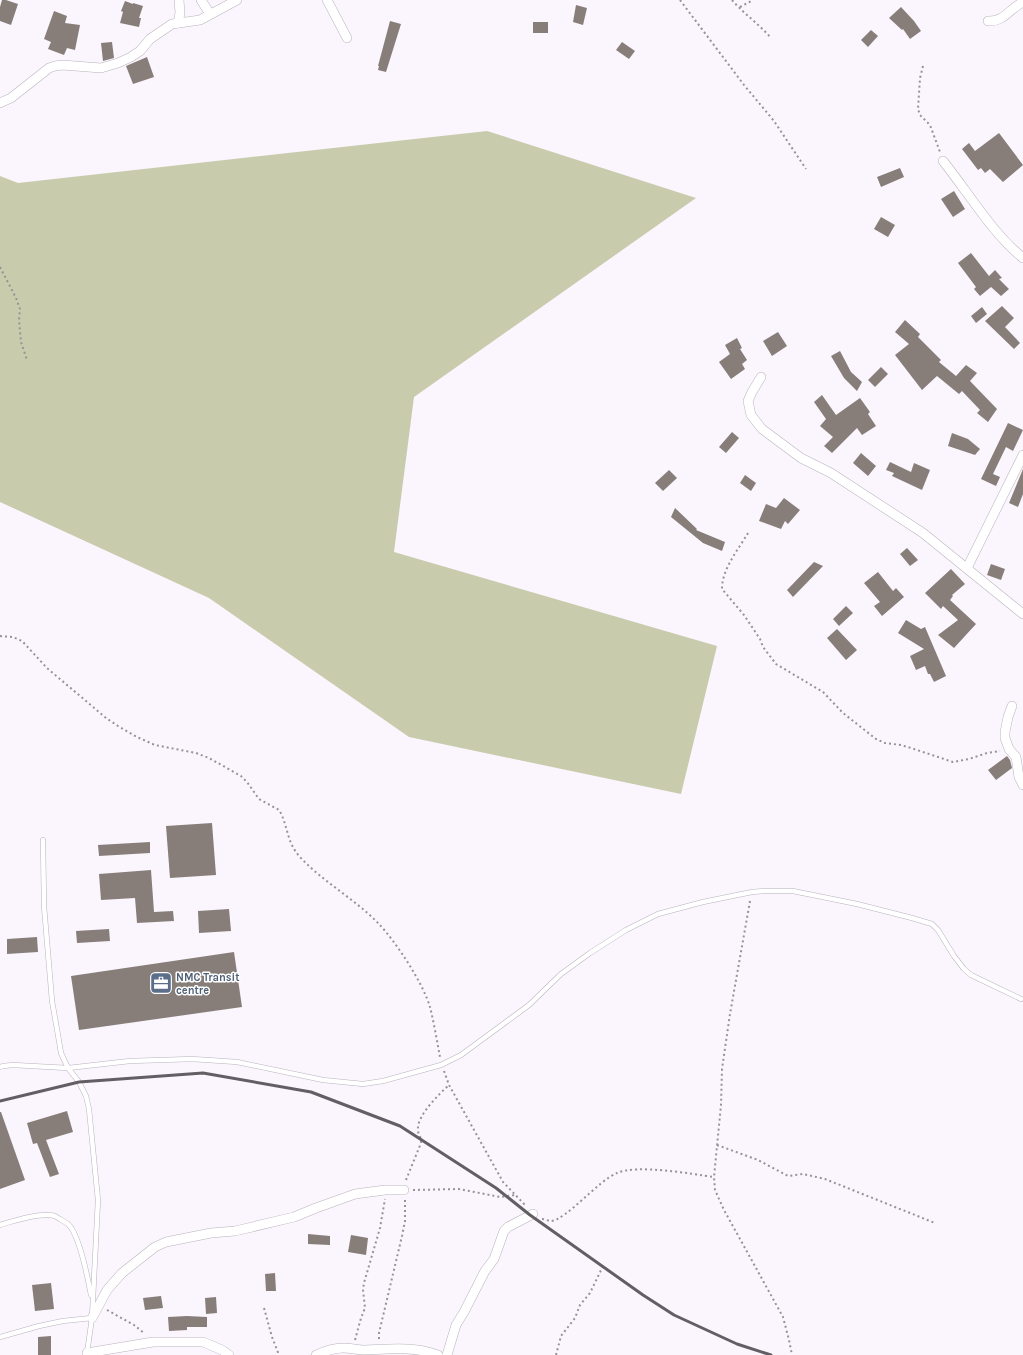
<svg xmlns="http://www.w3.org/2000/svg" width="1023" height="1355" viewBox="0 0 1023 1355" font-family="Karla,sans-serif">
	<rect width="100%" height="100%" fill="#fbf5fe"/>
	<!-- green -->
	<path fill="#c8ccac" d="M 487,131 L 696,198 L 414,397 L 394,552 L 717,646 L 681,794 L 409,737 L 209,598 L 0,502 L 0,176 L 18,183 Z"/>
	<!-- building -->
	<g fill="#877e79">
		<path d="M 2,0 L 6,0 L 18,4 L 11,25 L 0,21 L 0,7 Z"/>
		<path d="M 125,1 L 133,4 L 133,3 L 143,6 L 139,18 L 141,18 L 139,27 L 120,23 L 123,12 L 121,11 Z"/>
		<path d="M 576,5 L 587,8 L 583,25 L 573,22 Z"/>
		<path d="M 901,7 L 914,21 L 921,31 L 910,39 L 903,29 L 902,30 L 889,18 Z"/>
		<path d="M 54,11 L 67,16 L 65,23 L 80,25 L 75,50 L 67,48 L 64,55 L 48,49 L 51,42 L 44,39 Z"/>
		<path d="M 390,21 L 401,24 L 386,72 L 378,70 L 379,66 L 378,66 Z"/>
		<rect x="533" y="22" width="15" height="11"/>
		<path d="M 871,30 L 878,36 L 868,47 L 861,40 Z"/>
		<path d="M 112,42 L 114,58 L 103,61 L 101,43 Z"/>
		<path d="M 622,42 L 635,51 L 629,59 L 616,50 Z"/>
		<path d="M 147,57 L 154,77 L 133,84 L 126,66 Z"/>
		<path d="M 999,133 L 1023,165 L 1003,182 L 990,169 L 985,173 L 981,168 L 978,170 L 962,149 L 969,143 L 975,151 Z"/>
		<path d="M 900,168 L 904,177 L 881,187 L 877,177 Z"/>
		<path d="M 954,191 L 965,209 L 953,217 L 941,199 Z"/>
		<path d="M 881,217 L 895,225 L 888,237 L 874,229 Z"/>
		<path d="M 971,253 L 989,276 L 995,270 L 1002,278 L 999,279 L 1009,289 L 1001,296 L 991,287 L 980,296 L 974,289 L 976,287 L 958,263 Z"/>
		<path d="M 1002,306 L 1014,318 L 1005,327 L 1020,343 L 1014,349 L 985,321 Z"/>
		<path d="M 982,307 L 987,314 L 976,323 L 971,316 Z"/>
		<path d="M 905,320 L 920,334 L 918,337 L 941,360 L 939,362 L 956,376 L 966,365 L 977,373 L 970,381 L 997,409 L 988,422 L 977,413 L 980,410 L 962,391 L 959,394 L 937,376 L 922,390 L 895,355 L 909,344 L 895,332 Z"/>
		<path d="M 778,332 L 787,346 L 772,356 L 763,341 Z"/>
		<path d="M 737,338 L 742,348 L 740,349 L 747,360 L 742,364 L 745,369 L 731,379 L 719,362 L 730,354 L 725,345 Z"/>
		<path d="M 840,351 L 851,372 L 862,382 L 857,391 L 844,378 L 831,356 Z"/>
		<path d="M 881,367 L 888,374 L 875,387 L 868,380 Z"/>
		<path d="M 822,395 L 836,415 L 860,398 L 870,412 L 868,414 L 876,426 L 862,435 L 857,428 L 832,453 L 824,446 L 833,437 L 820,426 L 826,419 L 814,402 Z"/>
		<path d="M 1008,423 L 1023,430 L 1013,451 L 1006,447 L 993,474 L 1000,477 L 996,486 L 981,479 Z"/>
		<path d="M 732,432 L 739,438 L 726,453 L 719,447 Z"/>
		<path d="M 952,433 L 968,439 L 980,449 L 975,455 L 948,446 Z"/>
		<path d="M 861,453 L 876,466 L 868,476 L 853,463 Z"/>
		<path d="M 890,462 L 911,472 L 914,463 L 930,470 L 922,490 L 892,476 L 894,473 L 886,470 Z"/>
		<path d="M 1023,469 L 1023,494 L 1018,507 L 1009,503 Z"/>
		<path d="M 669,470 L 677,478 L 663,491 L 655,483 Z"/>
		<path d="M 745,475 L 756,483 L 751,491 L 740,483 Z"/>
		<path d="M 784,498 L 800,510 L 788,524 L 785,521 L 781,529 L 759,521 L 766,504 L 776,508 Z"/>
		<path d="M 675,508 L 697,529 L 696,530 L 725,542 L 722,551 L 703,543 L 671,517 Z"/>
		<path d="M 907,548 L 918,560 L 910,566 L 900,554 Z"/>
		<path d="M 814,562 L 823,566 L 793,597 L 787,590 Z"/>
		<path d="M 991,564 L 1005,569 L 1001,580 L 987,575 Z"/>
		<path d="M 951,569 L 965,584 L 952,595 L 953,596 L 950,600 L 976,624 L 954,648 L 938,635 L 958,620 L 943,606 L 941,609 L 925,593 Z"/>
		<path d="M 878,572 L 893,591 L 896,588 L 904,597 L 882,616 L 874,606 L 880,602 L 864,583 Z"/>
		<path d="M 846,606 L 853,613 L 839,626 L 833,619 Z"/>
		<path d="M 906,620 L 921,629 L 925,627 L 946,676 L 934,682 L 930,674 L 928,674 L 925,666 L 916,670 L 910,656 L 924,649 L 898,633 Z"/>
		<path d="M 837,629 L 857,650 L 846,660 L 827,638 Z"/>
		<path d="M 1007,756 L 1010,760 L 1012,768 L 996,780 L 988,770 Z"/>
		<path d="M 212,823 L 216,875 L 170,878 L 166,826 Z"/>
		<path d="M 150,842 L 150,853 L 99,856 L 98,845 Z"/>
		<path d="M 151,870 L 154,912 L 173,911 L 174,921 L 137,923 L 135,898 L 101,900 L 99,874 Z"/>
		<path d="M 229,909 L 231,931 L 199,933 L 198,911 Z"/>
		<path d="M 109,929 L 110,941 L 77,943 L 76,931 Z"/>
		<path d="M 37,937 L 38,952 L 7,954 L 7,939 Z"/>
		<path d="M 234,952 L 242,1007 L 79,1030 L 71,976 Z"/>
		<path d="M 67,1111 L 73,1132 L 46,1140 L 59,1174 L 50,1177 L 37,1143 L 33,1144 L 27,1123 Z"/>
		<path d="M 0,1112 L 1,1112 L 25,1180 L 0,1189 Z"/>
		<path d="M 308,1234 L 330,1236 L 330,1245 L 308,1244 Z"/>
		<path d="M 351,1235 L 368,1238 L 366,1255 L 348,1252 Z"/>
		<path d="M 275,1273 L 276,1291 L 266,1291 L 265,1274 Z"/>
		<path d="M 51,1283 L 54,1309 L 35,1311 L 32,1285 Z"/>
		<path d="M 161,1296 L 163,1308 L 145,1310 L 143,1298 Z"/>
		<path d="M 216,1297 L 217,1313 L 206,1314 L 205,1298 Z"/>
		<path d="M 187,1316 L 207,1317 L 207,1327 L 187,1327 L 187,1330 L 169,1331 L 168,1317 Z"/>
		<path d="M 51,1336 L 51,1355 L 38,1355 L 38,1337 Z"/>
	</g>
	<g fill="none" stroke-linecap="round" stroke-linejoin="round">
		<!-- lane casing -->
		<g stroke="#b9b3bc" stroke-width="5.5">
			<g id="lane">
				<path d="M 43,840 L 44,906 L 52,1001 L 58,1035 L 61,1053 L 68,1068 L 79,1082 L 86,1096 L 89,1109 L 98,1200 L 92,1318 L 87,1353"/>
				<path d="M 0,1067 L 3,1066 L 13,1065 L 68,1068 L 130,1061 L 192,1059 L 237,1062 L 323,1080 L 363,1084 L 383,1081 L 441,1065 L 461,1055 L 529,1005 L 561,974 L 590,953 L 626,930 L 658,914 L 703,902 L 752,892 L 765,891 L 793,891 L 857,904 L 912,918 L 932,924 L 938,930 L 954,956 L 964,969 L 971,975 L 1021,999"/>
				<path d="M 0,1225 C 13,1221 41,1212 55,1216 C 58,1218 65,1222 68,1224 C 79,1234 88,1279 91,1295"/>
				<path d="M 0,1337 L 39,1326 L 63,1321 L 92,1318"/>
			</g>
		</g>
		<!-- street casing -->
		<g stroke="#b9b3bc" stroke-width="10">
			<g id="street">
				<path d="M 201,0 L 210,14"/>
				<path d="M 327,0 L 347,38"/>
				<path d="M 988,21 C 1004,22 1009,9 1023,2"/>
				<path d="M 178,23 L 180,13 L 179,0"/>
				<path d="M 0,103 L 11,98 L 49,68 L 55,66 L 62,65 L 101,68 L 118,63 L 131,57 L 140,51 L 150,39 L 172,24 L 200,20 L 237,0"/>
				<path d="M 943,161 C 968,192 992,233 1023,258"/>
				<path d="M 761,377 L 752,392 L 748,401 L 751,415 L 762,429 L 801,458 L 831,473 L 923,533 L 1023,614"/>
				<path d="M 967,568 L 1023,455"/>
				<path d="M 1012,706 L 1008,717 L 1005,732 L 1005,738 L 1009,749 L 1016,757 L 1019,777 L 1023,785"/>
				<path d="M 92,1318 L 107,1290 L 122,1273 L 155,1247 L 166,1242 L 211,1233 L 235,1231 L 294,1217 L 316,1208 L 355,1194 L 385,1190 L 404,1190"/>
				<path d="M 87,1353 L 153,1342 L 203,1342 L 222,1350 L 229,1355"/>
				<path d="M 316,1355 C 325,1351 334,1348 343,1348 C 350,1348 358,1350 365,1350 C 390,1349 414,1346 438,1355"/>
				<path d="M 447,1355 L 456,1325 L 464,1312 L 485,1271 L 494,1259 L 504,1231 L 508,1227 L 533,1214"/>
			</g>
		</g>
		<!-- path -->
		<g stroke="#969298" stroke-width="2" stroke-dasharray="2 3" stroke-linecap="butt">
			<path d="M 680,0 L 744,85 L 774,121 L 806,169"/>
			<path d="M 732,0 C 744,14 759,24 771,38"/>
			<path d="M 740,7 L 753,0"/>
			<path d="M 923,66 L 920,78 L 918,109 L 920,115 L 930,125 L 940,152"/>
			<path d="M 0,267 L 16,298 L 20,309 L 19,320 L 21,342 L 27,360"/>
			<path d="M 748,533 C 738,550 722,569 722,589 L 744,615 L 760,639 L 763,647 L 776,664 L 823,692 L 843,713 L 876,739 L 885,743 L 901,745 L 914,749 L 953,762 L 969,759 L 987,753 L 1000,751"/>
			<path d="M 0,636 L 13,637 L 22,641 L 47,668 L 106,718 L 118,726 L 137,737 L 155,745 L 196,753 L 209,758 L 241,776 L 247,782 L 259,799 L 279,810 C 288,824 286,842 300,857 C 323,882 355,899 379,924 C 396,942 423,983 430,1007 C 434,1023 437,1041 440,1057"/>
			<path d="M 750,901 L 730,1014 L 722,1069 L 721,1105 L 714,1177 L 715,1190 L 724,1210 L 783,1317 L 789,1340 L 792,1355"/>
			<path d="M 444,1071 L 449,1085 L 503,1182 L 526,1206"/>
			<path d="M 717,1145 L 758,1160 L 788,1176 L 803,1174 L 825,1179 L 935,1223"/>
			<path d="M 406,1180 L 421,1143 C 422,1137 417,1134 418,1128 C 418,1115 439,1094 449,1085"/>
			<path d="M 413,1190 L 459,1189 L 500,1197 L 515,1195"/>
			<path d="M 542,1219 C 545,1219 548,1221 551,1221 C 566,1220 599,1180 617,1173 C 637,1164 692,1174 714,1177"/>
			<path d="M 264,1308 L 272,1337 L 279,1355"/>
			<path d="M 107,1310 L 134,1325 L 144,1333"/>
			<path d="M 379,1339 L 379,1333 L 402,1236 L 405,1221 L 405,1200"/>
			<path d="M 355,1340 L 361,1318 L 365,1308 L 363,1290 L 364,1283 L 380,1228 L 385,1199"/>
			<path d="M 556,1355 L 561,1336 L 575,1318 L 580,1305 L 590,1293 L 603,1266"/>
		</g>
		<!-- lane -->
		<use href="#lane" stroke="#fff" stroke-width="4.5"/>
		<!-- street -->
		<use href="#street" stroke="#fff" stroke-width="9"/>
		<!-- rail -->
		<path stroke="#625f64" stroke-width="3" d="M 0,1101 L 79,1082 L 203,1073 L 311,1092 L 400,1126 L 496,1188 L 530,1215 L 643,1295 L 674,1315 L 737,1344 L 771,1355"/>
	</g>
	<!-- icons -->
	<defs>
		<g id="office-square" transform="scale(1.15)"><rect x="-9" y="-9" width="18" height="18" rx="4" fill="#5c6f8a" stroke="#fff"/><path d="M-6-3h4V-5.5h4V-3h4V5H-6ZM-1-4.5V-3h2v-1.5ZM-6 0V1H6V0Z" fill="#fff"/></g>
	</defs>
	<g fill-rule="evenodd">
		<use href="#office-square" x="161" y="983"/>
	</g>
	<g text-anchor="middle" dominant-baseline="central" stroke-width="3" stroke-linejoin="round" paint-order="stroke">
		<!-- service labels -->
		<g font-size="11" font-weight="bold" fill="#4e5e75" stroke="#fff" text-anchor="start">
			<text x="176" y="977">NMC Transit<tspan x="176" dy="13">centre</tspan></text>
		</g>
	</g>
</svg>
